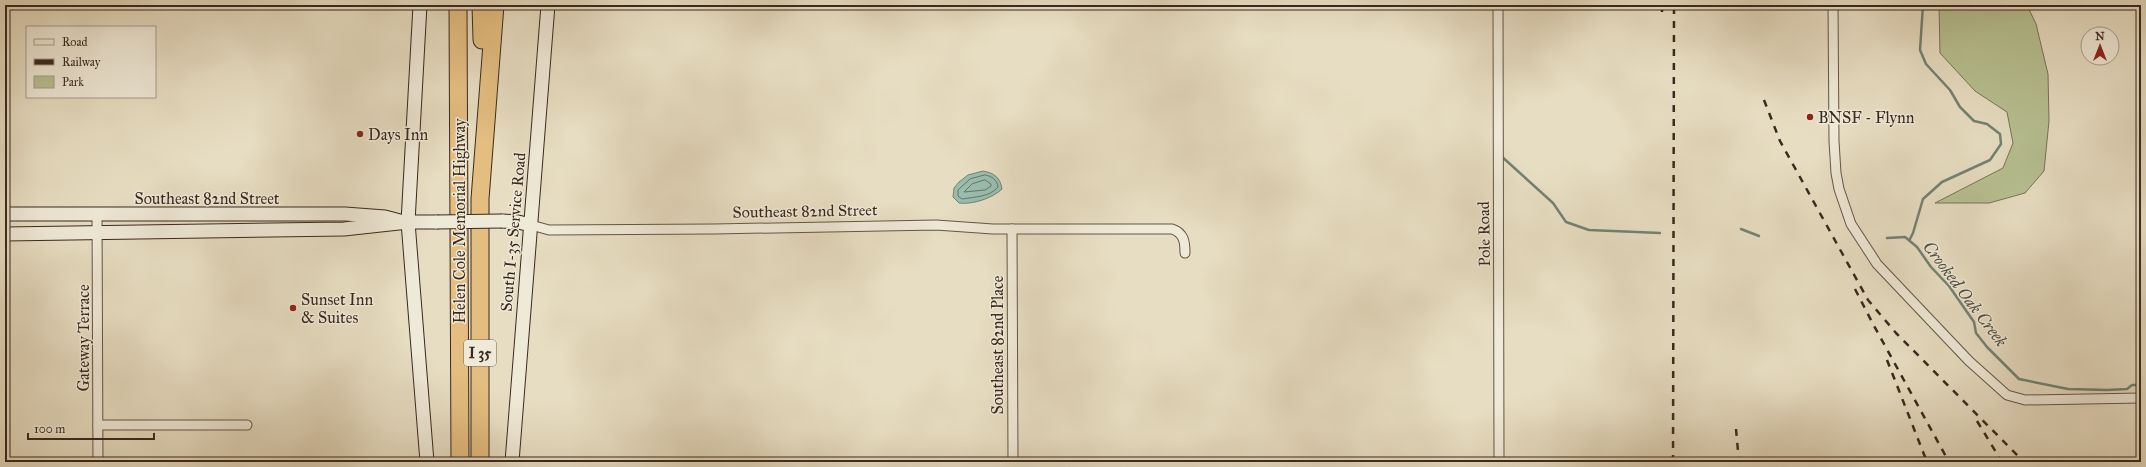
<svg xmlns="http://www.w3.org/2000/svg" width="2146" height="467" viewBox="0 0 2146 467" font-family="'IM FELL Great Primer',serif">
	<rect width="100%" height="100%" fill="#e7ddc2"/>
	<filter id="stains"><feTurbulence type="fractalNoise" baseFrequency=".005" numOctaves="4"/><feColorMatrix values="0 0 0 0 .2 0 0 0 0 .09 0 0 0 0 .02 0 0 0 .5 -.17"/></filter>
	<radialGradient id="worn" r=".72"><stop offset=".6" stop-color="#630" stop-opacity="0"/><stop offset="1" stop-color="#630" stop-opacity=".3"/></radialGradient>
	<!-- green -->
	<path fill="#b7c092" stroke="#787458" d="M 1939,5 L 2027,5 L 2036,24 L 2048,74 L 2049,121 L 2044,171 L 2025,193 L 1989,203 L 1935,203 L 2003,168 L 2013,143 L 2007,112 L 1975,91 L 1940,53 Z"/>
	<!-- water -->
	<path fill="#98bdad" stroke="#728274" d="M 983,171 C 994,173 1000,177 1002,189 C 993,198 972,205 959,203 L 953,197 L 954,188 L 959,182 L 968,175 Z"/>
	<g fill="none" stroke-linecap="round" stroke-linejoin="round">
		<!-- shore -->
		<g stroke="#687366" stroke-width="1">
			<path d="M 985,175 C 992,176 997,180 998,187 C 990,197 974,197 962,199 L 958,196 L 958,190 L 970,179 Z"/>
			<path d="M 985,180 L 991,184 L 991,186 L 985,190 L 964,192 L 972,184 Z"/>
		</g>
		<!-- stream -->
		<g stroke="#728274" stroke-width="2.5">
			<path d="M 1500,155 L 1553,203 L 1566,222 L 1589,230 L 1660,233"/>
			<path d="M 1741,229 L 1759,236"/>
			<path d="M 1887,238 L 1905,237 L 1917,247 L 1931,267 L 1949,286 L 1974,322 L 1976,333 L 1987,347 L 2019,379 L 2068,389 L 2107,390 L 2127,389 L 2132,385 L 2141,385"/>
			<path d="M 1910,239 L 1913,233 L 1923,199 L 1942,182 L 1990,160 L 2001,144 L 2000,134 L 1987,124 L 1974,121 L 1960,107 L 1950,90 L 1926,64 L 1920,50 L 1923,5"/>
		</g>
		<!-- street casing -->
		<g stroke="#645648" stroke-width="11">
			<g id="street">
				<path d="M 1498,5 L 1499,462"/>
				<path d="M 1833,5 L 1834,141 L 1836,173 L 1839,189 L 1851,224 L 1877,264 L 1969,361 L 2007,395 L 2025,400 L 2141,398"/>
				<path d="M 97,214 L 98,462"/>
				<path d="M 531,225 L 549,230 L 714,229 L 936,225 L 993,229 L 1172,229 C 1184,233 1185,242 1185,253"/>
				<path d="M 1012,229 L 1013,462"/>
				<path d="M 98,425 L 247,425"/>
			</g>
		</g>
		<!-- secondary casing -->
		<g stroke="#39291f" stroke-width="15">
			<g id="secondary">
				<path d="M 420,5 L 408,222 L 427,462"/>
				<path d="M 5,214 L 345,214 L 385,217 L 400,221"/>
				<path d="M 502,221 L 518,222 L 531,225"/>
				<path d="M 5,234 L 344,229 L 408,222 L 437,222"/>
				<path d="M 512,462 L 548,5"/>
			</g>
		</g>
		<!-- highway casing -->
		<g stroke="#39291f" stroke-width="19">
			<g id="highway">
				<path d="M 458,5 L 460,462"/>
				<path d="M 481,5 L 482,40"/>
				<path d="M 480,462 L 480,199 L 495,5"/>
			</g>
		</g>
		<!-- street -->
		<use href="#street" stroke="#efe9d7" stroke-width="9"/>
		<!-- secondary -->
		<use href="#secondary" stroke="#efe9d7" stroke-width="13"/>
		<!-- highway -->
		<use href="#highway" stroke="#e4be81" stroke-width="17"/>
		<!-- rail -->
		<g stroke="#39291f" stroke-width="2.5" stroke-dasharray="7 7" stroke-linecap="butt">
			<path d="M 1662,5 L 1662,15"/>
			<path d="M 1764,100 L 1780,141 L 1868,300 L 1896,333 L 2024,462"/>
			<path d="M 1855,289 L 1873,324 L 1949,462"/>
			<path d="M 1887,360 L 1927,462"/>
			<path d="M 1977,421 L 2002,462"/>
			<path d="M 1736,429 L 1739,462"/>
			<path d="M 1673,462 L 1674,5"/>
		</g>
		<!-- secondary-bridge casing -->
		<g stroke="#39291f" stroke-width="15" stroke-linecap="butt">
			<path id="secondary-bridge" d="M 437,222 L 502,221"/>
		</g>
		<!-- secondary-bridge -->
		<use href="#secondary-bridge" stroke="#efe9d7" stroke-width="13"/>
	</g>
	<!-- markers -->
	<g fill="#8f2418" stroke="#efe9d7" stroke-width="1.5">
		<circle cx="1810" cy="117" r="4"/>
		<circle cx="360" cy="134" r="4"/>
		<circle cx="293" cy="308" r="4"/>
	</g>
	<g text-anchor="middle" dominant-baseline="central" stroke-width="3" stroke-linejoin="round" paint-order="stroke">
		<!-- shield labels -->
		<rect fill="#efe9d7" stroke="#706356" stroke-width="1" x="464" y="340" width="32" height="26" rx="3"/>
		<g font-size="15" font-weight="bold" fill="#39291f">
			<text x="480" y="353">I 35</text>
		</g>
		<!-- poi labels -->
		<g font-size="16" fill="#39291f" stroke="#efe9d7" text-anchor="start">
			<text x="1818" y="117">BNSF - Flynn</text>
			<text x="368" y="134">Days Inn</text>
			<text x="301" y="299">Sunset Inn<tspan x="301" dy="18">&amp; Suites</tspan></text>
		</g>
		<!-- street labels -->
		<g font-size="16" fill="#39291f" stroke="#efe9d7">
			<text x="207" y="198">Southeast 82nd Street</text>
			<text transform="translate(805 211) rotate(-1)">Southeast 82nd Street</text>
			<text transform="translate(459 221) rotate(-90)">Helen Cole Memorial Highway</text>
			<text transform="translate(513 232) rotate(-85)">South I-35 Service Road</text>
			<text transform="translate(1484 234) rotate(-91)">Pole Road</text>
			<text transform="translate(83 338) rotate(-90)">Gateway Terrace</text>
			<text transform="translate(997 345) rotate(-90)">Southeast 82nd Place</text>
		</g>
		<!-- water labels -->
		<g font-size="17" font-style="italic" fill="#514e42" stroke="#efe9d7">
			<text transform="translate(1965 294) rotate(53)">Crooked Oak Creek</text>
		</g>
	</g>
	<!-- margin -->
	<rect width="2146" height="467" fill="none" stroke="#e7ddc2" stroke-width="20"/>
	<rect x="6" y="6" width="2134" height="455" fill="none" stroke="#39291f" stroke-width="2"/>
	<rect x="10" y="10" width="2126" height="447" fill="none" stroke="#39291f"/>
	<!-- legend -->
	<rect x="26" y="26" width="130" height="72" fill="#efe9d7" stroke="#a69c8d"/>
	<rect x="34" y="39" width="20" height="6" fill="#efe9d7" stroke="#a69c8d"/>
	<text x="62" y="46" font-size="12" fill="#39291f">Road</text>
	<rect x="34" y="59" width="20" height="6" fill="#39291f" stroke="#a69c8d"/>
	<text x="62" y="66" font-size="12" fill="#39291f">Railway</text>
	<rect x="34" y="76" width="20" height="12" fill="#b7c092" stroke="#a69c8d"/>
	<text x="62" y="86" font-size="12" fill="#39291f">Park</text>
	<!-- north arrow -->
	<g transform="translate(2100 46)"><circle r="19" fill="#efe9d7" stroke="#a69c8d"/>
	<path d="M0-3L7 15L0 10L-7 15Z" fill="#8f2418"/>
	<text y="-6" font-size="11" font-weight="bold" text-anchor="middle" fill="#39291f">N</text>
	</g>
	<!-- scale -->
	<path d="M28 433v6h126v-6" fill="none" stroke="#39291f" stroke-width="2"/>
	<text x="34" y="433" font-size="12" fill="#39291f" stroke="#efe9d7" stroke-width="3" paint-order="stroke">100 m</text>
	<rect width="100%" height="100%" filter="url(#stains)"/>
	<rect width="100%" height="100%" fill="url(#worn)"/>
</svg>
